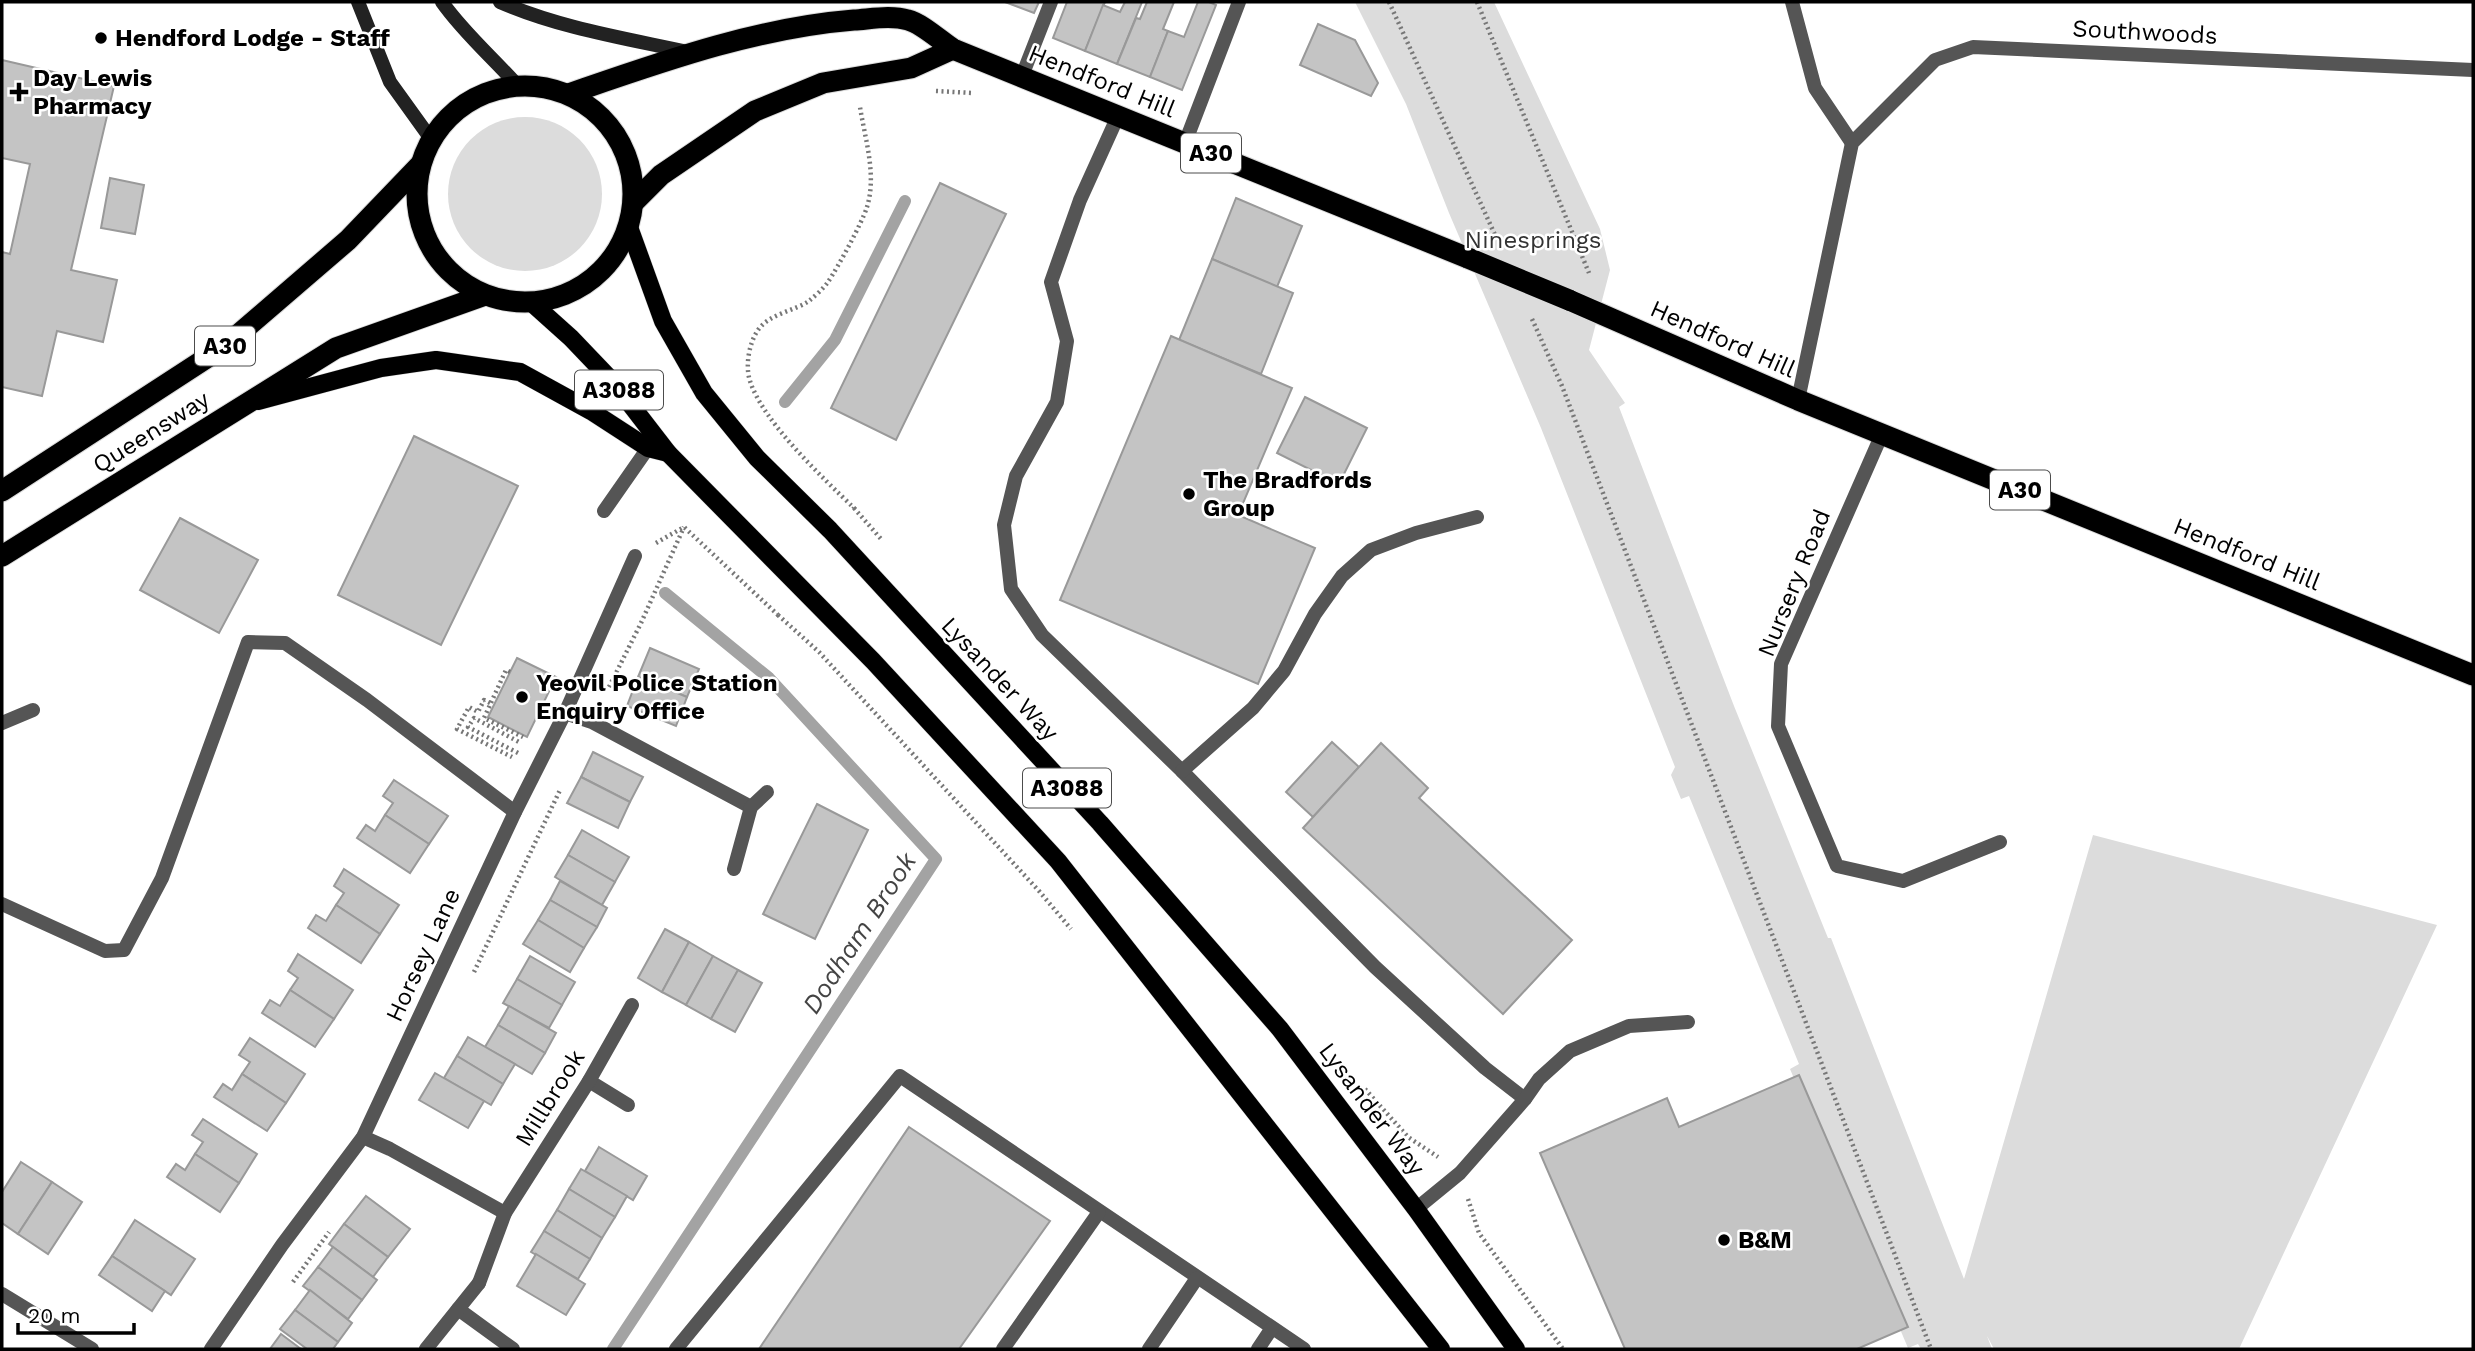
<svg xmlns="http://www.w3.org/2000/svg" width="2475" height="1351" viewBox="0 0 2475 1351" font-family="'Work Sans',sans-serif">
	<rect width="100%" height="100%" fill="#fff"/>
	<!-- green -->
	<g fill="#dcdcdc">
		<path d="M 1355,2 L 1494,2 L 1600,229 L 1610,270 L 1589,350 L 1625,403 L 1619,407 L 1734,706 L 1828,938 L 1831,938 L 1964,1279 L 2093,835 L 2437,925 L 2239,1349 L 1994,1349 L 1987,1336 L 1992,1349 L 1921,1349 L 1918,1344 L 1908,1348 L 1790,1069 L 1799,1064 L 1689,796 L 1681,799 L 1671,775 L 1675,767 L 1541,428 L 1449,213 L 1406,104 Z"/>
		<circle cx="525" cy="194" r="77"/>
	</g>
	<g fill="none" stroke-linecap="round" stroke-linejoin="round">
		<!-- stream -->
		<g stroke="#a3a3a3" stroke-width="12">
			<path d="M 785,402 L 835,340 L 905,201"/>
			<path d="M 613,1349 L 936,859 L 769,678 L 665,593"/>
		</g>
	</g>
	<!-- building -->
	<g fill="#c4c4c4" stroke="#999" stroke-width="2">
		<path d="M 1005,2 L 1039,2 L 1034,13 Z"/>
		<path d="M 1067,2 L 1105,2 L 1085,51 L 1053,38 Z"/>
		<path d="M 1125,2 L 1142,2 L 1117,64 L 1085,51 L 1103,5 L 1120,12 Z"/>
		<path d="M 1147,2 L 1174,2 L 1163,29 L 1168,31 L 1150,77 L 1117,64 L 1136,18 L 1140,19 Z"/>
		<path d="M 1198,2 L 1209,2 L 1216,5 L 1182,90 L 1150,77 L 1168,31 L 1184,37 Z"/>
		<path d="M 1318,24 L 1355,40 L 1378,83 L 1371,96 L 1300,65 Z"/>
		<path d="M 2,60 L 114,86 L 71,270 L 117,280 L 103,342 L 57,331 L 42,396 L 2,387 L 2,252 L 10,254 L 30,164 L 2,158 Z"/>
		<path d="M 110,178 L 144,185 L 135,234 L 101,228 Z"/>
		<path d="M 940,183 L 1006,214 L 896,440 L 831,408 Z"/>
		<path d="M 1236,198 L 1302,226 L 1277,287 L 1212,259 Z"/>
		<path d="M 1212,259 L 1293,293 L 1261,374 L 1179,340 Z"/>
		<path d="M 1171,336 L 1292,388 L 1238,515 L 1315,548 L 1258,684 L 1060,600 Z"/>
		<path d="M 1305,397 L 1367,428 L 1339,484 L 1277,453 Z"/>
		<path d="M 414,436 L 518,486 L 441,645 L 338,595 Z"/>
		<path d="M 180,518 L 258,560 L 219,633 L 140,590 Z"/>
		<path d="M 650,648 L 699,669 L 687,697 L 638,677 Z"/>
		<path d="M 517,658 L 556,677 L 527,737 L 488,717 Z"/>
		<path d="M 638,677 L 687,697 L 676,726 L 627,706 Z"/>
		<path d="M 1332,742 L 1359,767 L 1313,817 L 1286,792 Z"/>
		<path d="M 1381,743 L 1428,788 L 1419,798 L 1572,940 L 1503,1014 L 1303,828 Z"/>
		<path d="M 593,752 L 643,777 L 630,802 L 581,777 Z"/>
		<path d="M 581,777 L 630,802 L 618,828 L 567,803 Z"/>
		<path d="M 394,780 L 448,816 L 429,844 L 385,815 L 393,803 L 383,796 Z"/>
		<path d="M 817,804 L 868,830 L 815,939 L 763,914 Z"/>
		<path d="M 385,815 L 429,844 L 410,873 L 357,838 L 366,825 L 375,831 Z"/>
		<path d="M 582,830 L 629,857 L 615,882 L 568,855 Z"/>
		<path d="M 568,855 L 615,882 L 602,905 L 555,877 Z"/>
		<path d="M 344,869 L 399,905 L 380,934 L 336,905 L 344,893 L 334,886 Z"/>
		<path d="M 560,881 L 607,908 L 597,927 L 550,900 Z"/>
		<path d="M 550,900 L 597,927 L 584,948 L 538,920 Z"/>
		<path d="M 336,905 L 380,934 L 361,963 L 308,928 L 316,915 L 326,921 Z"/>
		<path d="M 538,920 L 584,948 L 570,972 L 523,944 Z"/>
		<path d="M 665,929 L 689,942 L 662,992 L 638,978 Z"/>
		<path d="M 689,942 L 713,956 L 686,1005 L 662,992 Z"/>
		<path d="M 298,954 L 353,990 L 334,1019 L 290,990 L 298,978 L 288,971 Z"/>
		<path d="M 530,956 L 575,982 L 562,1005 L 517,979 Z"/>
		<path d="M 713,956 L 738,970 L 711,1019 L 686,1005 Z"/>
		<path d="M 738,970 L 762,983 L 735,1032 L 711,1019 Z"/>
		<path d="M 517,979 L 562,1005 L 549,1028 L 503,1003 Z"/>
		<path d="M 290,990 L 334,1019 L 315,1047 L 262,1013 L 270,1000 L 280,1006 Z"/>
		<path d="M 509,1006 L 556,1033 L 545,1053 L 498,1025 Z"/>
		<path d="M 498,1025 L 545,1053 L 532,1074 L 485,1047 Z"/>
		<path d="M 468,1037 L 515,1064 L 503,1084 L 457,1056 Z"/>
		<path d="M 250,1038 L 305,1074 L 286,1103 L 242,1074 L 250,1062 L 239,1055 Z"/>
		<path d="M 457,1056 L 503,1084 L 491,1105 L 444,1078 Z"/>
		<path d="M 435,1073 L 484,1101 L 468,1128 L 419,1100 Z"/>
		<path d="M 242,1074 L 286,1103 L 267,1131 L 214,1097 L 223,1084 L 232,1090 Z"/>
		<path d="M 1799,1075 L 1908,1327 L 1857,1349 L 1625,1349 L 1540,1153 L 1667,1098 L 1679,1127 Z"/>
		<path d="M 203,1119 L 257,1154 L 239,1183 L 195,1154 L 203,1142 L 192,1135 Z"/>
		<path d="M 909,1127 L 1050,1221 L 959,1349 L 759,1349 Z"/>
		<path d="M 599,1147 L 647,1176 L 633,1200 L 585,1171 Z"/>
		<path d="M 195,1154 L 239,1183 L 220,1212 L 167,1177 L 176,1164 L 185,1170 Z"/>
		<path d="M 21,1162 L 52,1182 L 18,1234 L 2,1223 L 2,1192 Z"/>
		<path d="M 581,1169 L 627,1196 L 615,1217 L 569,1189 Z"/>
		<path d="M 52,1182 L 82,1202 L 48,1254 L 18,1234 Z"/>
		<path d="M 569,1189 L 615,1217 L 602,1238 L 557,1210 Z"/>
		<path d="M 366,1196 L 410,1229 L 388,1257 L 344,1224 Z"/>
		<path d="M 557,1210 L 602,1238 L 590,1259 L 544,1231 Z"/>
		<path d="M 135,1220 L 195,1259 L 171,1295 L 112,1256 Z"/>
		<path d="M 344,1224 L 388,1257 L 373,1277 L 329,1244 Z"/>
		<path d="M 544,1231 L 590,1259 L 578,1279 L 531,1252 Z"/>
		<path d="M 333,1247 L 377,1280 L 362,1300 L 318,1267 Z"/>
		<path d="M 536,1254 L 585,1284 L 566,1315 L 517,1286 Z"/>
		<path d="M 112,1256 L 165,1291 L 152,1311 L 99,1275 Z"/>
		<path d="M 318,1267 L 362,1300 L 348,1319 L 303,1286 Z"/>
		<path d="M 310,1290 L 352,1323 L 338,1342 L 295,1310 Z"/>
		<path d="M 295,1310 L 338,1342 L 333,1349 L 307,1349 L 280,1329 Z"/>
		<path d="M 281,1334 L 301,1349 L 270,1349 Z"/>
	</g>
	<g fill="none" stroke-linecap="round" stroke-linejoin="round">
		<!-- primary casing -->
		<g stroke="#dbdbdb" stroke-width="19">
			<g id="primary">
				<path d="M 629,227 L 663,321 L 704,393 L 757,458 L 830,530 L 1100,823 L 1280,1029 L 1416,1209 L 1516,1349"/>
				<path d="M 532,303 L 571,338 L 614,383 L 668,453 L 873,661 L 1058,861 L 1441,1349"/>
				<path d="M 258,401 L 381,368 L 436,360 L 520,372 L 591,411 L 648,448 L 668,453"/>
			</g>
		</g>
		<!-- highway casing -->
		<g stroke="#dbdbdb" stroke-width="23">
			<g id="highway">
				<circle cx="525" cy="194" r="108"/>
				<path d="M 568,94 C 661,62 755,28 854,20 C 871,19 891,15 908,20 C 921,23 941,41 953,49 L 1468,258"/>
				<path d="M 634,202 L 661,175 L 755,111 L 823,83 L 911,68 L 953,49"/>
				<path d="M 1569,300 L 1798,400 L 2473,675"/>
				<path d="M 2,491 L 225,346 L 348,240 L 420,165"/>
				<path d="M 2,556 L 336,348 L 485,295"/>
			</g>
		</g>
		<!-- path -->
		<g stroke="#777" stroke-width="4.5" stroke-dasharray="2 3.5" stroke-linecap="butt">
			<path d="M 1389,2 L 1496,237"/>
			<path d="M 1477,2 L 1589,273"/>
			<path d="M 936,91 L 973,93"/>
			<path d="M 1532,319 L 1562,386 L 1931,1349"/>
			<path d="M 854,508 L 881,539"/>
			<path d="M 853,509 L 854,508 C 823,478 763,422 750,381 C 745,366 749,343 758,330 C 769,314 794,311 809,301 C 815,296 823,289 828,282 C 838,267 862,223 867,207 C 877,175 865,139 860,107"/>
			<path d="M 656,543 L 684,527 L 778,615 L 780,613"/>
			<path d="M 778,615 L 819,652 L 1039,891 L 1071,929"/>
			<path d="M 510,672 L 506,670 L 484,718 L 523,737"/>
			<path d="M 609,687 L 641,623 L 684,527"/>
			<path d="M 490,703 L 484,700 L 478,712 L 469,707 L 457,729 L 512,757"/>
			<path d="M 518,753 L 468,727 L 474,718 L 519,742"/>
			<path d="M 474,972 L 560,790"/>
			<path d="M 1365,1089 L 1408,1137 L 1438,1157"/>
			<path d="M 1468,1199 L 1479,1233 L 1563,1349"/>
			<path d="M 293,1282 L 329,1232"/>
		</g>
		<!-- lane -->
		<g stroke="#555" stroke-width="14">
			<path d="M 1022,76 L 1051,2"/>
			<path d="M 1118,116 L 1080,200 L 1051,282 L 1067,341 L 1057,402 L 1016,476 L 1004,525 L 1011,589 L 1042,635 L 1182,771 L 1375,967 L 1485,1068 L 1525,1099"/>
			<path d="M 1185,143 L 1239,2"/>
			<path d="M 604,511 L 648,448"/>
			<path d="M 2,723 L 33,710"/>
			<path d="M 1182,771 L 1253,708 L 1284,671 L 1315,614 L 1342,576 L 1371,550 L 1416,533 L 1477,517"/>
			<path d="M 2,904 L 105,951 L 124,950 L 162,878 L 248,642 L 285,643 L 367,700 L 515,812"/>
			<path d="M 1416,1209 L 1460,1173 L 1525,1099 L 1539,1079 L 1570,1051 L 1629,1026 L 1688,1022"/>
			<path d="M 458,1309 L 513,1349"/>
			<path d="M 426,1349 L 479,1283"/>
			<path d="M 676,1349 L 900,1076 L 1304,1349"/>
			<path d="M 1003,1349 L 1099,1212"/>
			<path d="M 1149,1349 L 1197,1278"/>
			<path d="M 1258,1349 L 1272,1328"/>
		</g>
		<!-- street -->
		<g stroke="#555" stroke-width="14">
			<path d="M 1792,2 L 1815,88 L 1852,143"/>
			<path d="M 1798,400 L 1852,143 L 1935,60 L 1973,47 L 2473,70"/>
			<path d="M 1882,434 L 1781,664 L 1778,726 L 1837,866 L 1903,881 L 2000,842"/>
			<path d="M 565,713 L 592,722 L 751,807"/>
			<path d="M 734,869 L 751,807 L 767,792"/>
			<path d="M 589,1081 L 628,1105"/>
			<path d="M 363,1137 L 390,1149 L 505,1213"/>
			<path d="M 479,1283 L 505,1213 L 589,1081 L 632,1005"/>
			<path d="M 2,1294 L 92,1349"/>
			<path d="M 211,1349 L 282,1245 L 363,1137 L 515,812 L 565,713 L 635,556"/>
		</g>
		<!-- secondary -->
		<g stroke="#222" stroke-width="14">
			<path d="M 358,2 L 390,82 L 431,139"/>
			<path d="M 442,2 C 463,32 492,57 517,85"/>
			<path d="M 500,2 C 560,28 624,38 688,52"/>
		</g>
		<!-- primary -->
		<use href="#primary" stroke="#000" stroke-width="18"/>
		<!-- highway -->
		<use href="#highway" stroke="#000" stroke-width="21"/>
		<!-- highway-bridge casing -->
		<g stroke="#dbdbdb" stroke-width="23" stroke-linecap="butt">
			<path id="highway-bridge" d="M 1468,258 L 1569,300"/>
		</g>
		<!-- highway-bridge -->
		<use href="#highway-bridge" stroke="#000" stroke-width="21"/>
	</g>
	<!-- markers -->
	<g fill="#000" stroke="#fff" stroke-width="2.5">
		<circle cx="101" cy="38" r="7"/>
		<path d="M15.5 81.5h7v7h7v7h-7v7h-7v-7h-7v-7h7z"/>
		<circle cx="1189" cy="494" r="7"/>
		<circle cx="522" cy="697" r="7"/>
		<circle cx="1724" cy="1240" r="7"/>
	</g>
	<g text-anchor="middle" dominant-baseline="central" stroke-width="5" stroke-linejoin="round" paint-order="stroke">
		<!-- shield labels -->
		<g fill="#fff" stroke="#4c4c4c" stroke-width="2">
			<rect x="1181" y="133.5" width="60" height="39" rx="5"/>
			<rect x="195" y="326.5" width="60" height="39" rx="5"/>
			<rect x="575" y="370.5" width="88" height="39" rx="5"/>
			<rect x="1990" y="470.5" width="60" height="39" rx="5"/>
			<rect x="1023" y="768.5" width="88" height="39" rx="5"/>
		</g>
		<g font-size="23" font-weight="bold" fill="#000">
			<text x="1211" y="153">A30</text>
			<text x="225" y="346">A30</text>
			<text x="619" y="390">A3088</text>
			<text x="2020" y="490">A30</text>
			<text x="1067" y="788">A3088</text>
		</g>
		<!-- street labels -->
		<g font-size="24" fill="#000" stroke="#fff">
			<text transform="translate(2145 32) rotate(3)">Southwoods</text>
			<text transform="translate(1102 81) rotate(22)">Hendford Hill</text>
			<text transform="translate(1723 339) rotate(24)">Hendford Hill</text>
			<text transform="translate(151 432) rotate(-32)">Queensway</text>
			<text transform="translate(2247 554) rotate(22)">Hendford Hill</text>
			<text transform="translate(1794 583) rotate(-68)">Nursery Road</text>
			<text transform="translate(1000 679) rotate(47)">Lysander Way</text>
			<text transform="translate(423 955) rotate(-65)">Horsey Lane</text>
			<text transform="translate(550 1098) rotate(-58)">Millbrook</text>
			<text transform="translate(1372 1109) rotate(53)">Lysander Way</text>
		</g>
		<!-- poi labels -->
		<g font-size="24" font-weight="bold" fill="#000" stroke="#fff" text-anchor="start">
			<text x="115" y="38">Hendford Lodge - Staff</text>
			<text x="33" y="78">Day Lewis<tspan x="33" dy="28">Pharmacy</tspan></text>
			<text x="1203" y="480">The Bradfords<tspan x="1203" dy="28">Group</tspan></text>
			<text x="536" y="683">Yeovil Police Station<tspan x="536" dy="28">Enquiry Office</tspan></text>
			<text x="1738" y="1240">B&amp;M</text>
		</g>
		<!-- park labels -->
		<g font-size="24" fill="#333" stroke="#fff">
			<text x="1533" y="240">Ninesprings</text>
		</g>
		<!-- water labels -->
		<g font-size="26" font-style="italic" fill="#444" stroke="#fff">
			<text transform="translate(859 933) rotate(-57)">Dodham Brook</text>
		</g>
	</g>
	<!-- border -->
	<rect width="2475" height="1351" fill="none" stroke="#000000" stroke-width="7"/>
	<!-- scale -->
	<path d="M18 1323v10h116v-10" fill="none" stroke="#000000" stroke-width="3.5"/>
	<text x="28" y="1323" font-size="21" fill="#000000" stroke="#ffffff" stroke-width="5" paint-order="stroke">20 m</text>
</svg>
